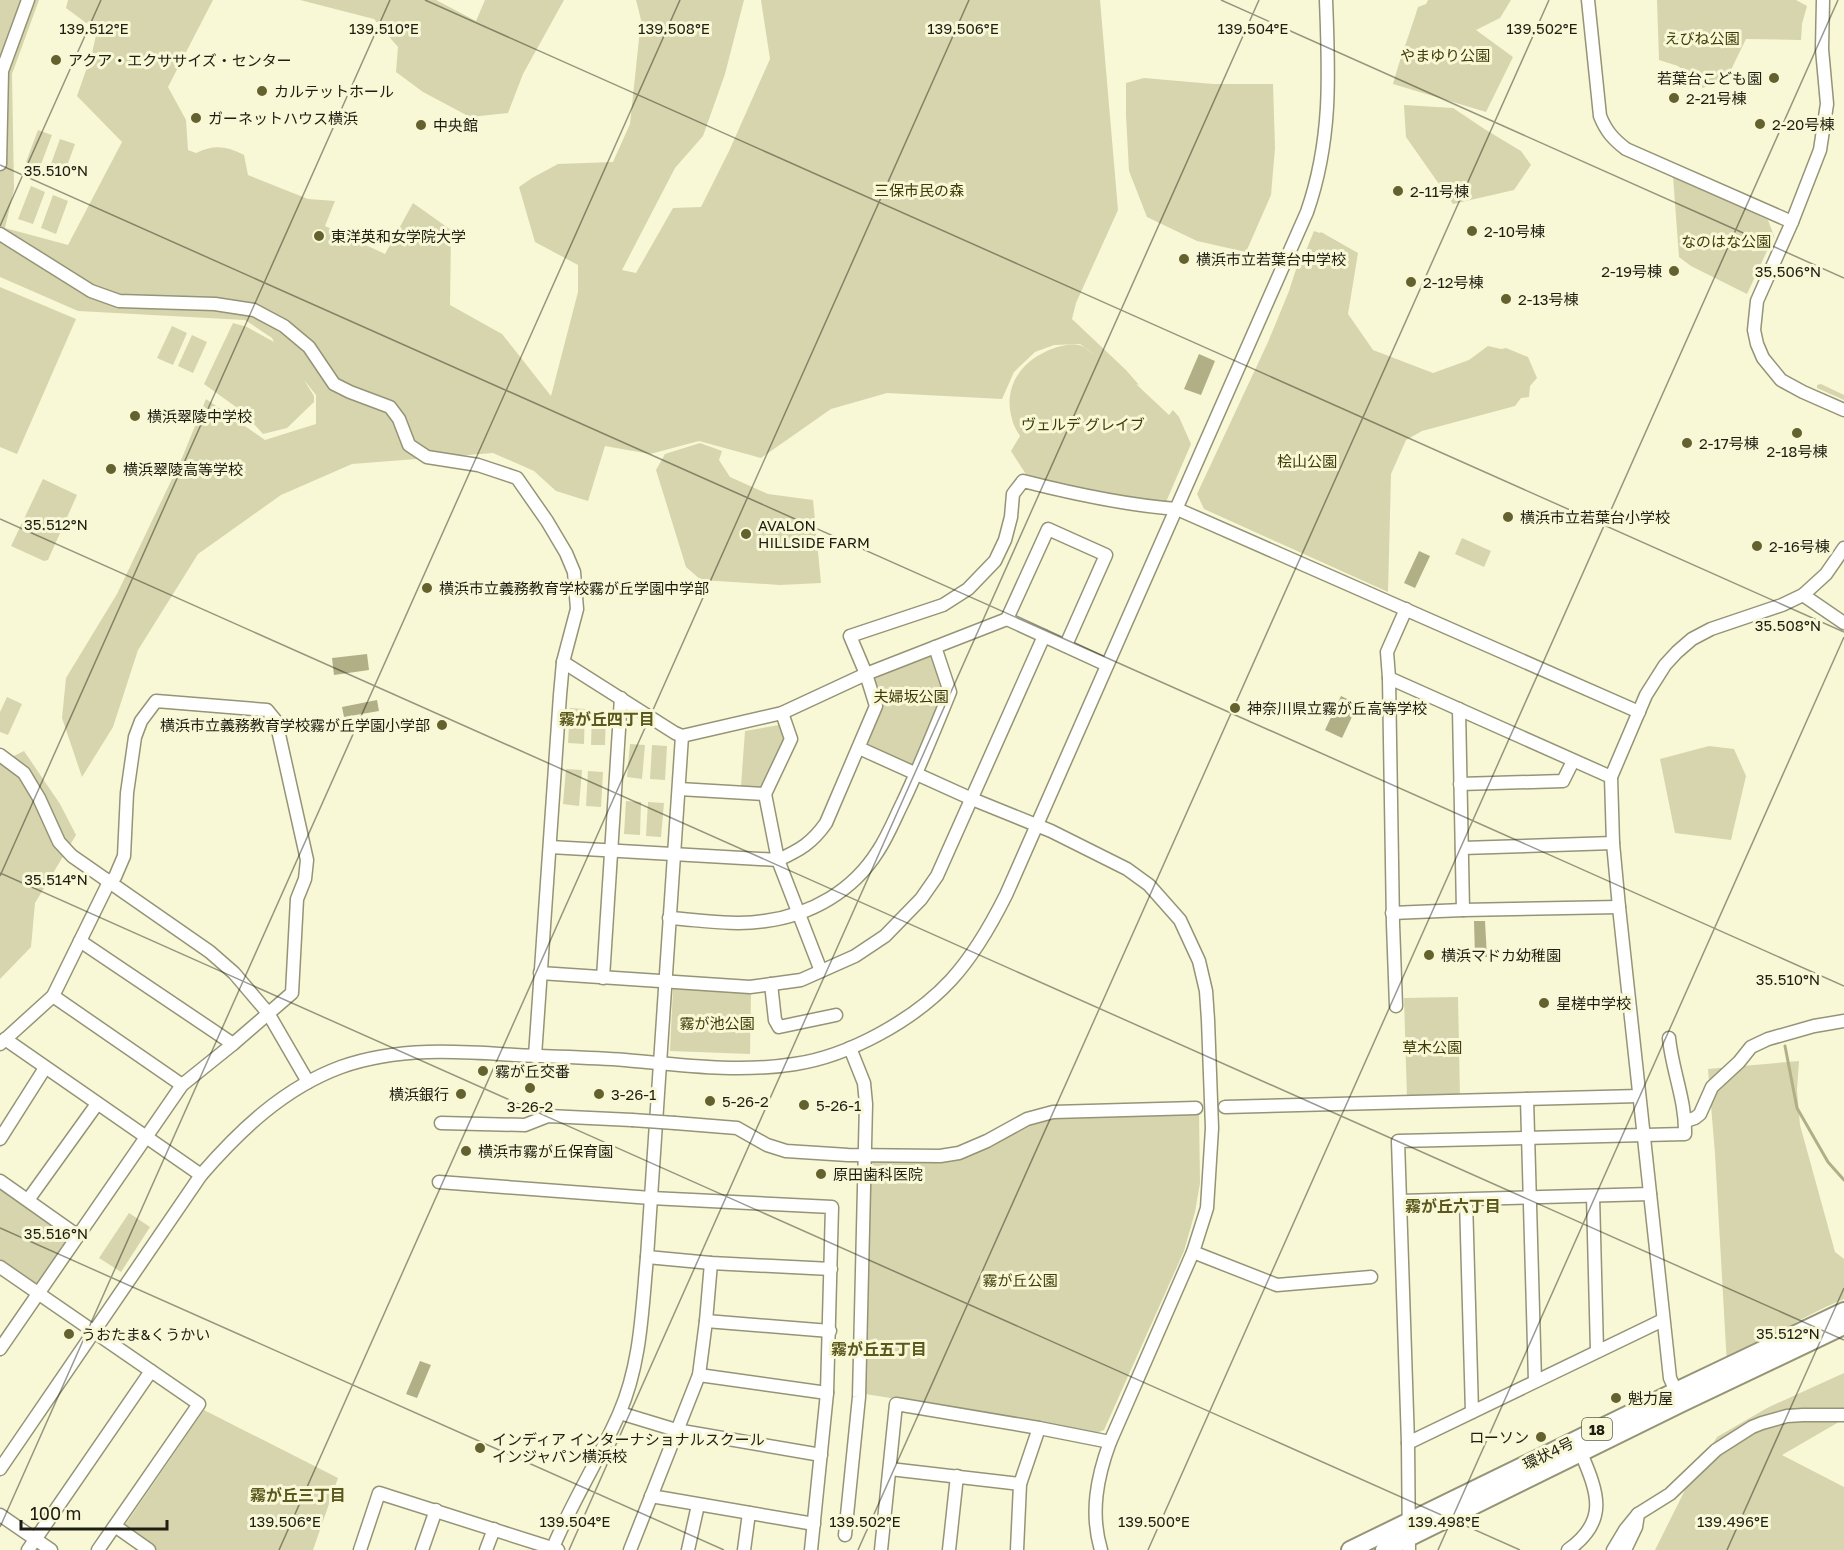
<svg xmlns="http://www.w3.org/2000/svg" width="1844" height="1550" viewBox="0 0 1844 1550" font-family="'Golos Text','Noto Sans JP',sans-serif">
	<rect width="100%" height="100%" fill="#f8f8d7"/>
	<!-- green -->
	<g fill="#d6d5ad">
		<path d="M 0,0 L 39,0 L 12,74 L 14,189 L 5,228 L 68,245 L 122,142 L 77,96 L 92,53 L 97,31 L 66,8 L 68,0 L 213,0 L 168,87 L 186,120 L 188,150 L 196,153 C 214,144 227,146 244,155 L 248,175 L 308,199 L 335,201 L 325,226 L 385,254 L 413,203 L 451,230 L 450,305 L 502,334 L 551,396 L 578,292 L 578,265 L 535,242 L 519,187 L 532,178 L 558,164 L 613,162 L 630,124 L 641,20 L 636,0 L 744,0 L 725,74 L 703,136 L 675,168 L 622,270 L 636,273 L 673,208 L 701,207 L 729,151 L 770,59 L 761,0 L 1100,0 L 1118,210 L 1076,303 L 1072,319 L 1126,370 L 1139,385 L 1136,384 L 1169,415 L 1173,410 L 1179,417 L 1191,444 L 1166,502 L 1080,490 L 1027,476 L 1011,451 L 1020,436 C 1017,431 1013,425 1012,419 C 1003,388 1020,363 1047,351 C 1055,347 1070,343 1079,345 C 1084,346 1091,353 1095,355 L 1080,344 L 1054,345 L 1035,352 L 1014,372 L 1002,399 L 887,393 L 831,409 L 761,458 L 699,441 L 650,454 L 605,446 L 588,501 L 556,491 L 534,471 L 493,453 L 352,464 L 281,495 L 198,554 L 138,650 L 113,727 L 82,777 L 62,718 L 66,678 L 117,594 L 182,458 L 206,399 L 265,440 L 316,424 L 316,395 L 304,380 L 314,396 L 314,402 L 287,428 L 263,434 L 243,412 L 204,384 L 233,323 L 247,327 L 274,342 L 272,338 L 245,320 L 78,311 L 0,277 Z"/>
		<path d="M 300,0 L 436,0 L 476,21 L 485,0 L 564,0 L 523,74 L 508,113 L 470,117 L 423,92 L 396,72 L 398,47 L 374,19 Z"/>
		<path d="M 1428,0 L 1511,0 L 1500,18 L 1476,30 L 1513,57 L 1486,112 L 1393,84 C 1400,58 1410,33 1418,7 L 1426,4 Z"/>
		<path d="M 1657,0 L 1796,0 L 1807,6 L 1802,24 L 1801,40 L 1746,39 L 1728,76 L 1703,88 L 1678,66 L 1659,60 Z"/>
		<path d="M 1144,78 L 1213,84 L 1273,84 L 1275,148 L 1271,195 L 1246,252 L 1197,241 L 1147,217 L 1129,171 L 1126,115 L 1126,83 Z"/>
		<path d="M 1404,105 L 1453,108 L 1486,130 L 1521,151 L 1531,165 L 1514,190 L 1453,204 L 1406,137 Z"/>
		<path d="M 38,130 L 52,135 L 40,167 L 26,162 Z"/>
		<path d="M 60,139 L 75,144 L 63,177 L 48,172 Z"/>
		<path d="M 1673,176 L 1768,220 L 1774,236 L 1747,294 L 1691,266 L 1679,257 Z"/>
		<path d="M 31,186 L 45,192 L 33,224 L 18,219 Z"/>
		<path d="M 53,195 L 68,201 L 56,234 L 41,228 Z"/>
		<path d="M 1314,231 L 1320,233 L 1321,232 L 1358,253 L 1348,314 L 1373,350 L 1433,373 L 1469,360 L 1488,346 L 1501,349 L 1506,348 L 1528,357 L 1537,378 L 1530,386 L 1529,397 L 1521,398 L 1515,406 L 1422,431 L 1406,440 L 1391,474 L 1388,592 L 1204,509 L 1197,494 L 1268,342 L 1289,291 L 1299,260 L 1305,253 Z"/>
		<path d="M 0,287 L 76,319 L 17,454 L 0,447 Z"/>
		<path d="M 172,326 L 187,333 L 173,365 L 157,358 Z"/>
		<path d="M 192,335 L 207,342 L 193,373 L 178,366 Z"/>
		<path d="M 1821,384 L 1844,395 L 1844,400 L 1817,388 L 1817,385 Z"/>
		<path d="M 700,443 L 722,451 L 719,460 L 730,477 L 768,494 L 813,500 L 821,583 L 780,585 L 701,580 L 686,567 L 656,470 L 665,454 Z"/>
		<path d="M 43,479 L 77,495 L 48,560 L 44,561 L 11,546 Z"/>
		<path d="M 1462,538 L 1491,551 L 1484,567 L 1455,554 Z"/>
		<path d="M 931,654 L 945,693 L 914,768 L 865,747 L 880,706 L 872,679 Z"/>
		<path d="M 7,697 L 22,704 L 8,735 L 0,732 L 0,712 Z"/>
		<path d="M 570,708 L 585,709 L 584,744 L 568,743 Z"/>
		<path d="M 592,713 L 606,713 L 605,745 L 591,745 Z"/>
		<path d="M 779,725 L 784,739 L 760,789 L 741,786 L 745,731 Z"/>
		<path d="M 630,744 L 645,745 L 642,779 L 627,777 Z"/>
		<path d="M 652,745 L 667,746 L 665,780 L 650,779 Z"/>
		<path d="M 1709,746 L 1734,749 L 1746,776 L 1731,840 L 1675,833 L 1660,759 Z"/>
		<path d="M 24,751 L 60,804 L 76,835 L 35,903 L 31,947 L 0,979 L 0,763 Z"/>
		<path d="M 566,769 L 582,770 L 579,806 L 563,804 Z"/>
		<path d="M 588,771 L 603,772 L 601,807 L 586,806 Z"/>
		<path d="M 626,801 L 641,802 L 640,835 L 624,834 Z"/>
		<path d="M 648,802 L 664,803 L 661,837 L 646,836 Z"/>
		<path d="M 673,989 L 751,993 L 750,1054 L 670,1051 Z"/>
		<path d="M 1458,997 L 1460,1097 L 1407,1098 L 1404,998 Z"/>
		<path d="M 1799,1061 L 1797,1090 L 1800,1125 L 1835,1252 L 1844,1259 L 1844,1299 C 1802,1316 1765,1341 1727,1365 L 1715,1154 L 1708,1069 Z"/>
		<path d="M 1199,1111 L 1200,1183 L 1195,1212 L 1184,1251 L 1104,1430 L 1094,1434 L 987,1413 L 865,1394 L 868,1156 L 942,1159 L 1026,1126 L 1066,1114 Z"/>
		<path d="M 0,1189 L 72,1239 L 38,1288 L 0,1262 Z"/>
		<path d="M 129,1213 L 150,1227 L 121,1272 L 99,1258 Z"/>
		<path d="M 1844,1373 L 1844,1419 L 1782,1455 L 1844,1487 L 1844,1550 L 1655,1550 L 1689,1482 L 1717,1437 L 1767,1408 Z"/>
		<path d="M 204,1410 L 338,1478 L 313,1550 L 155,1550 L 123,1528 Z"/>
	</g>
	<!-- water -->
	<g fill="#b0af86">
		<path d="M 1199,354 L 1215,361 L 1201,395 L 1184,389 Z"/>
		<path d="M 1419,551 L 1430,556 L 1415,588 L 1404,583 Z"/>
		<path d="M 367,654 L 369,670 L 334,675 L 332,658 Z"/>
		<path d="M 1341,696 L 1358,704 L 1342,738 L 1325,730 Z"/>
		<path d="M 377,700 L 379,711 L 344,717 L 342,707 Z"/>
		<path d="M 1474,921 L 1485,921 L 1487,957 L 1475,957 Z"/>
		<path d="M 420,1361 L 431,1365 L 417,1398 L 406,1394 Z"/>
	</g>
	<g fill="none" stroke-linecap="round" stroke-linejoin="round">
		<!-- stream -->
		<path stroke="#b0af86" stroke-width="3" d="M 1785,1046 L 1797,1108 L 1828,1162 L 1844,1180"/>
		<!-- minor casing -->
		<g stroke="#959476" stroke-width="15">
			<g id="minor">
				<path d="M 1588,0 L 1600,116 C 1606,131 1613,139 1626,149 L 1792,222"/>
				<path d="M 1823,0 L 1822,49 L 1827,104 L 1820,150 L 1792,222 L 1757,301 L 1754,330 L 1757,344 L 1763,358 L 1781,380 L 1803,392 L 1844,410"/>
				<path d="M 0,164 L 2,71 L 28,0"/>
				<path d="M 0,234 L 91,291 L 119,301 L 215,304 L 254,310 L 284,326 L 309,347 L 334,384 L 350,392 L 390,407 L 399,419 L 409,445 L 427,457 L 478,465 L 517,478 L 547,521 L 566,553 L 574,572 L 577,609 L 563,662 L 560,695 L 535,1056"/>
				<path d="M 1803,595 L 1844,623"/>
				<path d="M 1007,619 L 1107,665"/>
				<path d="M 563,662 L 675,733 L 682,736 L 782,713 L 866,674 L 1007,619 L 1048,529 L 1106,555 L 1066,645"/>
				<path d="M 1389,678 L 1611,777"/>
				<path d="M 1459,709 L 1463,910"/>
				<path d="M 859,748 L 972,799 L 1051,831 L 1127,869 L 1149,885 L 1180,920 L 1199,961 L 1206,991 L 1208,1020 L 1212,1128 L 1207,1208 L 1193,1252 L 1110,1442 C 1097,1477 1090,1513 1101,1550"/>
				<path d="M 0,755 L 24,773 L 39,798 L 59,842 L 72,856 L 210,952 L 234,973 L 268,1013 L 308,1082"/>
				<path d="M 1460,784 L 1563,781 L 1573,761"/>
				<path d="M 679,789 L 765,794 L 791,739 L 782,713"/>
				<path d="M 765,794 L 778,860 L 821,971"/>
				<path d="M 550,847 L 778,860 C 800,850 812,843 826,823 L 876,706 L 866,674 L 850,636 L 943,605 L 968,589 L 995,561 L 1005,540 L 1011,517 L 1013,494 L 1023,481 C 1074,494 1125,505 1177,509 L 1639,712"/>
				<path d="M 1462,848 L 1613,843"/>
				<path d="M 1392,913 L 1463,910 L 1619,907"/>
				<path d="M 669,918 C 701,920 734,926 765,921 C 811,915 853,891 878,851 C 888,836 895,818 903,802 C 920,766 935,729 950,692 L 935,647"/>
				<path d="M 80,941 L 233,1044"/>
				<path d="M 540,973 L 750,987 L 801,980 L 855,956 L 885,936 L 921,899 L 937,876 L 1044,636"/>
				<path d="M 603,978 L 621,698"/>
				<path d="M 771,984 L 775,1020 L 779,1027 L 836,1015"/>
				<path d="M 53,996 L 182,1085"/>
				<path d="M 1396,1006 L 1393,924 L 1389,678 L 1387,652 L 1406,609"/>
				<path d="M 5,1039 L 201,1175"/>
				<path d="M 0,1044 L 53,996 L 109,882 L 115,877 L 124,856 L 127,793 L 135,737 L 141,721 L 156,701 L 267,710 L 276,721 L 307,860 L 305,879 L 297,899 L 292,993 L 233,1044 L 182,1085 L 0,1349"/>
				<path d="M 1527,1099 L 1535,1381"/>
				<path d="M 1225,1107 L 1639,1096"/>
				<path d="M 1686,1121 L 1695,1118 L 1700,1114 L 1712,1087 L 1739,1062 L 1751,1047 L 1768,1039 L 1814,1026 L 1844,1021"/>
				<path d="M 441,1123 L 525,1125 L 548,1116 L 632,1120"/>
				<path d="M 675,1123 L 737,1128 L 767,1145 L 786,1151 L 848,1155 L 940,1156 L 959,1153 L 987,1141 L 1027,1119 L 1053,1112 L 1196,1108"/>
				<path d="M 0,1139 L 45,1068"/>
				<path d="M 0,1181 L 78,1236"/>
				<path d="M 439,1182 L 651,1198 L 832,1207 L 827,1393 L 811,1550"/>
				<path d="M 1593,1196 L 1597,1351"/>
				<path d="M 28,1200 L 97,1104"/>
				<path d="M 1466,1200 L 1472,1412"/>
				<path d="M 1401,1201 L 1650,1194"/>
				<path d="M 1193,1252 L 1277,1285 L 1371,1277"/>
				<path d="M 647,1257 L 711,1263 L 831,1269"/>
				<path d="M 0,1267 L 199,1404 L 98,1550"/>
				<path d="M 706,1321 L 830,1331"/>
				<path d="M 699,1375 L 827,1393"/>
				<path d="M 1679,1398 L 1670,1378 L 1619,907 L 1613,843 L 1611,777 L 1646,695 L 1665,665 L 1677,652 L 1692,639 L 1711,629 L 1782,605 L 1803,595 L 1826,574 L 1844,548"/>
				<path d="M 620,1413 L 676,1430 L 821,1455"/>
				<path d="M 1408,1443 L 1663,1320"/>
				<path d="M 0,1469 L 201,1175 C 240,1130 284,1088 341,1067 C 397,1047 457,1051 515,1055 C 552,1057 588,1057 625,1060 C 681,1065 739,1073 795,1064 C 849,1056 914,1020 951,980 C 974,955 991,925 1006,895 L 1307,212 C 1332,140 1329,75 1326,0"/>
				<path d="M 890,1469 L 1020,1484"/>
				<path d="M 651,1496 L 814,1524"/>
				<path d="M 0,1515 L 51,1550"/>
				<path d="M 115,1526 L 149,1550"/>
				<path d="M 845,1535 L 859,1397 L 866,1104 L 864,1083 L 850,1048"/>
				<path d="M 28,1550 L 151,1371"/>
				<path d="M 360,1550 L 379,1493 L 558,1550"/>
				<path d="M 422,1550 L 436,1510"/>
				<path d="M 486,1550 L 494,1529"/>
				<path d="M 552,1550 C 571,1503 599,1460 619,1414 C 641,1364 642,1310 647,1257 L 682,736"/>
				<path d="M 630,1550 L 699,1375 L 706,1321 L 711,1263"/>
				<path d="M 688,1550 L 698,1505"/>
				<path d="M 744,1550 L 749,1513"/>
				<path d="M 881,1550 L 896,1404 L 1039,1428 L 1110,1442"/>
				<path d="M 949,1550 L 957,1476"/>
				<path d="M 1017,1550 L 1020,1484 L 1039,1428"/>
				<path d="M 1409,1550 L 1408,1443 L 1398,1141 L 1685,1134 C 1686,1101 1672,1070 1669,1038"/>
				<path d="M 1568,1550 C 1609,1521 1598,1493 1581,1453"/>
				<path d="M 1613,1550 L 1625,1530 L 1638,1514"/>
				<path d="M 1625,1550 L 1636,1527 L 1638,1514 L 1670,1494 L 1716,1450 L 1752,1427 L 1762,1423 L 1787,1416 L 1803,1415 L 1844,1415"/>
			</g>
		</g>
		<!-- major casing -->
		<g stroke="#959476" stroke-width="20">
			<g id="major">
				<path d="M 1350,1550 L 1676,1391 L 1844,1311"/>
				<path d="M 1384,1550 L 1682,1403 L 1844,1326"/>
			</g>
		</g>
		<!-- minor -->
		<use href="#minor" stroke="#fff" stroke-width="12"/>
		<!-- major -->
		<use href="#major" stroke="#fff" stroke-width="16"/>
		<!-- minor-bridge casing -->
		<g stroke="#959476" stroke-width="15" stroke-linecap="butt">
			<path id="minor-bridge" d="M 632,1120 L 675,1123"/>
		</g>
		<!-- minor-bridge -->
		<use href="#minor-bridge" stroke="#fff" stroke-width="12"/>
	</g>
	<!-- ticks -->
	<path fill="none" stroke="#1e1e12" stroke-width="1.5" stroke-opacity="0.45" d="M 425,0 L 1844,632M 1221,0 L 1844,278M 0,165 L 1844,986M 0,226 L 101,0M 0,519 L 1844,1340M 0,873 L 1520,1550M 0,876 L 390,0M 0,1228 L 724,1550M 0,1527 L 680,0M 279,1550 L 969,0M 569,1550 L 1259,0M 858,1550 L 1549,0M 1148,1550 L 1838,0M 1438,1550 L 1844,637M 1727,1550 L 1844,1288"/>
	<!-- markers -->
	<g fill="#63612e" stroke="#f8f8d7" stroke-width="2">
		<circle cx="56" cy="60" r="6"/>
		<circle cx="1774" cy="78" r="6"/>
		<circle cx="262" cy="91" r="6"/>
		<circle cx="1674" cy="98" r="6"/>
		<circle cx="196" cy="118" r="6"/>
		<circle cx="1760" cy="124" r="6"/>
		<circle cx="421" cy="125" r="6"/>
		<circle cx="1398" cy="191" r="6"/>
		<circle cx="1472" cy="231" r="6"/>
		<circle cx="319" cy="236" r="6"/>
		<circle cx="1184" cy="259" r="6"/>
		<circle cx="1674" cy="271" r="6"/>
		<circle cx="1411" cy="282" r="6"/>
		<circle cx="1506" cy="299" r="6"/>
		<circle cx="135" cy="416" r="6"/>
		<circle cx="1797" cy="433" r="6"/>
		<circle cx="1687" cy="443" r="6"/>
		<circle cx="111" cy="469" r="6"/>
		<circle cx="1508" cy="517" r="6"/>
		<circle cx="746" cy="534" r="6"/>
		<circle cx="1757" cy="546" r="6"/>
		<circle cx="427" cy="588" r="6"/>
		<circle cx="1235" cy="708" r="6"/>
		<circle cx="442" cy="725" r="6"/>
		<circle cx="1429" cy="955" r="6"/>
		<circle cx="1544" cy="1003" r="6"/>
		<circle cx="483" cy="1071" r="6"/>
		<circle cx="530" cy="1088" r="6"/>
		<circle cx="461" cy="1094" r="6"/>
		<circle cx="599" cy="1094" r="6"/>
		<circle cx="710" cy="1101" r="6"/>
		<circle cx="804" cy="1105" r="6"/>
		<circle cx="466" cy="1151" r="6"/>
		<circle cx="821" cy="1174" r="6"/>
		<circle cx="69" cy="1334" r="6"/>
		<circle cx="1616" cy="1398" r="6"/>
		<circle cx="1541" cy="1437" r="6"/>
		<circle cx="480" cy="1448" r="6"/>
	</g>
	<g text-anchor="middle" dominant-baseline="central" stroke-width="6" stroke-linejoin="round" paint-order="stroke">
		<!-- shield labels -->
		<rect fill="#f8f8d7" stroke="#5f5f4d" stroke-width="1.5" x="1582" y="1418" width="30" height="22" rx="4.5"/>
		<g font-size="14" font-weight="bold" fill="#1e1e12">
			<text x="1597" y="1429">18</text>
		</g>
		<!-- park labels -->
		<g font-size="15" fill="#3e3b06" stroke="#f8f8d7">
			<text x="1702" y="38">えびね公園</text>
			<text x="1445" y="55">やまゆり公園</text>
			<text x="919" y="190">三保市民の森</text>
			<text x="1726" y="241">なのはな公園</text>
			<text x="1083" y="424">ヴェルデ グレイブ</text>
			<text x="1307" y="461">桧山公園</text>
			<text x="911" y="696">夫婦坂公園</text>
			<text x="717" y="1023">霧が池公園</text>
			<text x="1432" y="1047">草木公園</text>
			<text x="1020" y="1280">霧が丘公園</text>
		</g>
		<!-- poi labels -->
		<g font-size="15" fill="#1e1e12" stroke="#f8f8d7" text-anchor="start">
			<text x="68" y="60">アクア・エクササイズ・センター</text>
			<text x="1762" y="78" text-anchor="end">若葉台こども園</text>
			<text x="274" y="91">カルテットホール</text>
			<text x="1686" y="98">2-21号棟</text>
			<text x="208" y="118">ガーネットハウス横浜</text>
			<text x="1772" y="124">2-20号棟</text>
			<text x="433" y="125">中央館</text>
			<text x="1410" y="191">2-11号棟</text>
			<text x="1484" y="231">2-10号棟</text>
			<text x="331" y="236">東洋英和女学院大学</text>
			<text x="1196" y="259">横浜市立若葉台中学校</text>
			<text x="1662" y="271" text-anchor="end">2-19号棟</text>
			<text x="1423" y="282">2-12号棟</text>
			<text x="1518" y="299">2-13号棟</text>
			<text x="147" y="416">横浜翠陵中学校</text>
			<text x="1699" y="443">2-17号棟</text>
			<text x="1797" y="451" text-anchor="middle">2-18号棟</text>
			<text x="123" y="469">横浜翠陵高等学校</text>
			<text x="1520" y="517">横浜市立若葉台小学校</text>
			<text x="758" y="525">AVALON<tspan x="758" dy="17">HILLSIDE FARM</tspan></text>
			<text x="1769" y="546">2-16号棟</text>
			<text x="439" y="588">横浜市立義務教育学校霧が丘学園中学部</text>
			<text x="1247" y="708">神奈川県立霧が丘高等学校</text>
			<text x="430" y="725" text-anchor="end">横浜市立義務教育学校霧が丘学園小学部</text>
			<text x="1441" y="955">横浜マドカ幼稚園</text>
			<text x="1556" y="1003">星槎中学校</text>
			<text x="495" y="1071">霧が丘交番</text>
			<text x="449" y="1094" text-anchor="end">横浜銀行</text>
			<text x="611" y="1094">3-26-1</text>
			<text x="722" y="1101">5-26-2</text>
			<text x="816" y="1105">5-26-1</text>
			<text x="530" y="1106" text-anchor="middle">3-26-2</text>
			<text x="478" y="1151">横浜市霧が丘保育園</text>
			<text x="833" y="1174">原田歯科医院</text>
			<text x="81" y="1334">うおたま&amp;くうかい</text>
			<text x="1628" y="1398">魁力屋</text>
			<text x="1529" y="1437" text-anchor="end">ローソン</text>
			<text x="492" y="1439">インディア インターナショナルスクール<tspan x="492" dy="17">インジャパン横浜校</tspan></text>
		</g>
		<!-- street labels -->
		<g font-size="15" fill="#1e1e12" stroke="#f8f8d7">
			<text transform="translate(1548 1453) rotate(-26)">環状4号</text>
		</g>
		<!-- neighbourhood labels -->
		<g font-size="16" font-weight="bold" fill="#5b581d" stroke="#f8f8d7">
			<text x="607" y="719">霧が丘四丁目</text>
			<text x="1453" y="1206">霧が丘六丁目</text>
			<text x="879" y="1349">霧が丘五丁目</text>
			<text x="298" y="1495">霧が丘三丁目</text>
		</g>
	</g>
	<g font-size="15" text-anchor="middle" fill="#1e1e12" stroke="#f8f8d7" stroke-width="6" stroke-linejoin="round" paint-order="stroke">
		<text x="94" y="34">139.512°E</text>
		<text x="384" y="34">139.510°E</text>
		<text x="674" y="34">139.508°E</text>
		<text x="963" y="34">139.506°E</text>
		<text x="1253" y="34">139.504°E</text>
		<text x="1542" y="34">139.502°E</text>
		<text x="56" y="176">35.510°N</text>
		<text x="1788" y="277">35.506°N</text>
		<text x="56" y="530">35.512°N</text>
		<text x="1788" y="631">35.508°N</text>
		<text x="56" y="885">35.514°N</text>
		<text x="1788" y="985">35.510°N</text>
		<text x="56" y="1239">35.516°N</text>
		<text x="1788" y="1339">35.512°N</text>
		<text x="285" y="1527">139.506°E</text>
		<text x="575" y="1527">139.504°E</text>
		<text x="865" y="1527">139.502°E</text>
		<text x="1154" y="1527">139.500°E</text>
		<text x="1444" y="1527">139.498°E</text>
		<text x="1733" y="1527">139.496°E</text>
	</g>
	<!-- scale -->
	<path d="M21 1520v9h146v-9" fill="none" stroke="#1e1e12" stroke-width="3"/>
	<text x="30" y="1520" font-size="18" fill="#1e1e12" stroke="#f8f8d7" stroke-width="4.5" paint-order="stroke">100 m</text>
</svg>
